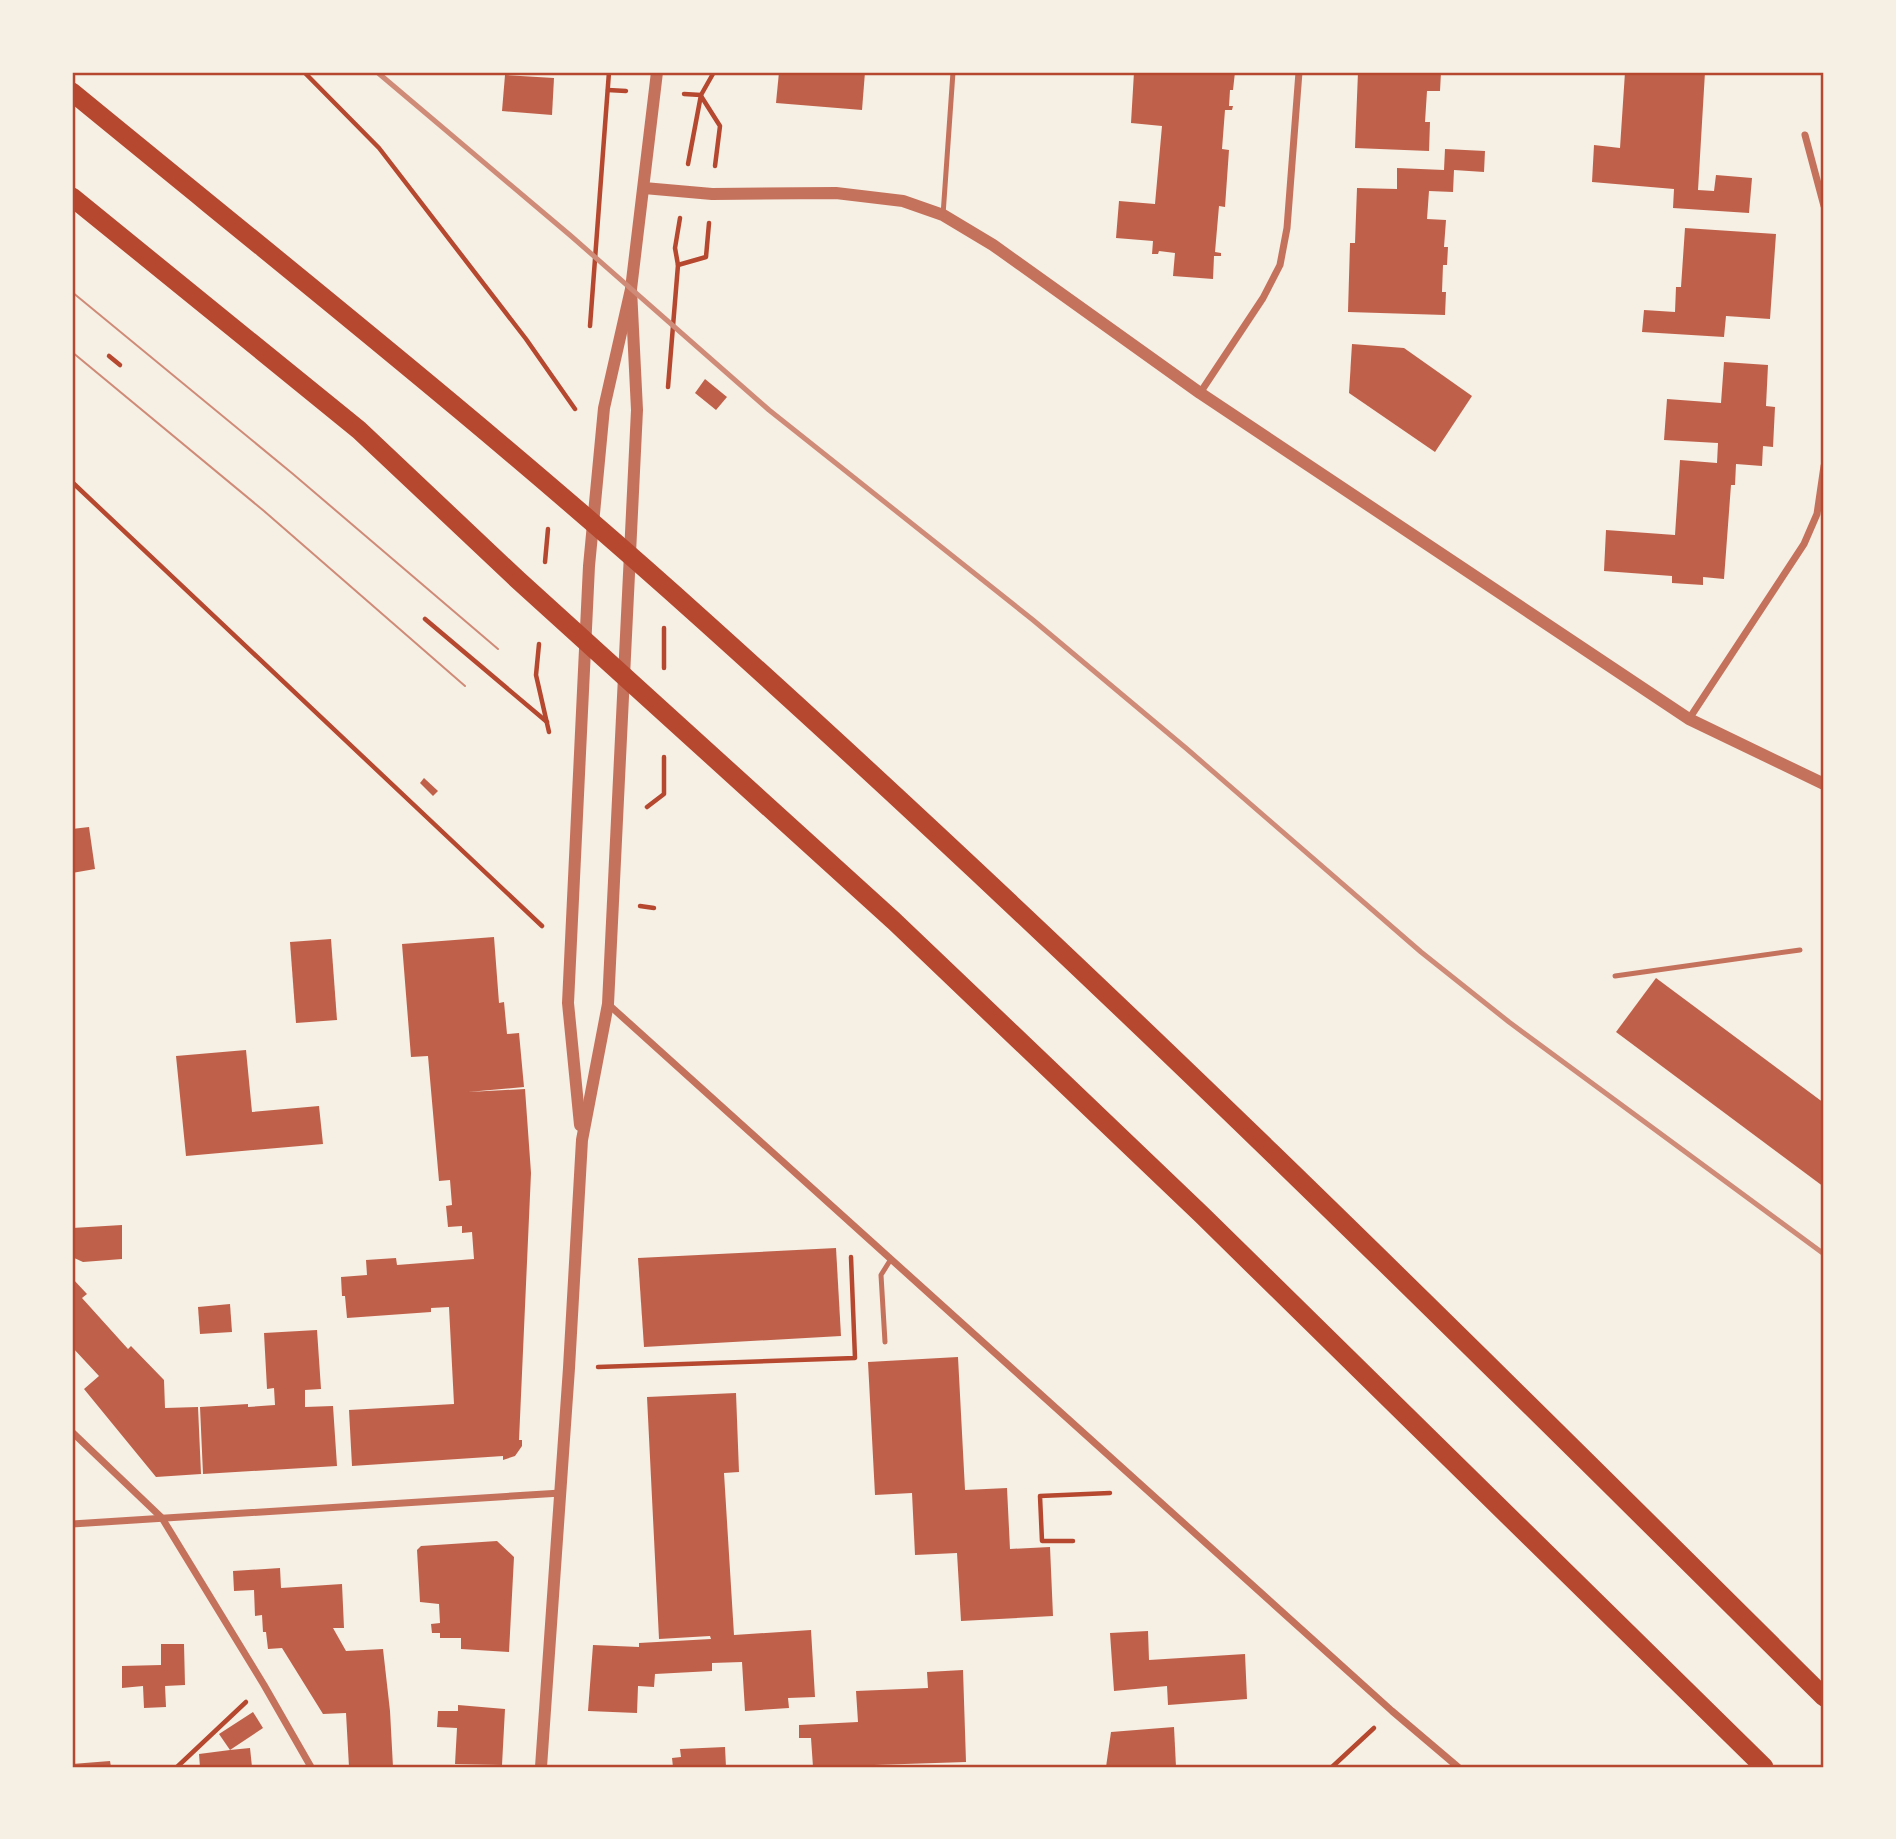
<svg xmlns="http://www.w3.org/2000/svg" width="1896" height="1839" viewBox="0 0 1896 1839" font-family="'Archivo Narrow',sans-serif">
	<rect width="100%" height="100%" fill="#f6efe4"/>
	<!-- building -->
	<g fill="#bf614a">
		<path d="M 779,72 L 865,72 L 862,110 L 776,103 Z"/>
		<path d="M 1134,72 L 1235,72 L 1233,90 L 1230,90 L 1229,106 L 1233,106 L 1232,110 L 1225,110 L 1222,149 L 1229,150 L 1225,207 L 1219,206 L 1215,252 L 1221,253 L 1221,256 L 1214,256 L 1213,279 L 1173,276 L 1175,253 L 1159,251 L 1158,254 L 1152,254 L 1153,241 L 1116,238 L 1119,201 L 1155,204 L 1162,126 L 1131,123 Z"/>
		<path d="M 1358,72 L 1441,72 L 1440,91 L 1427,91 L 1425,122 L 1430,122 L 1429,151 L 1355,148 Z"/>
		<path d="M 1625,72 L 1705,72 L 1698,190 L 1714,191 L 1716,175 L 1752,178 L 1749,213 L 1673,208 L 1674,189 L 1592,182 L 1594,145 L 1620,148 Z"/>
		<path d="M 505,75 L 554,78 L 552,115 L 502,111 Z"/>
		<path d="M 1445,149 L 1485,151 L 1484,172 L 1454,170 L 1453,192 L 1429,191 L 1427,219 L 1446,220 L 1444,247 L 1448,247 L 1447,265 L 1443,265 L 1442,292 L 1446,292 L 1445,315 L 1348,312 L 1350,243 L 1355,243 L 1357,188 L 1397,189 L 1397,168 L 1444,170 Z"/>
		<path d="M 1685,228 L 1776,234 L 1770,319 L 1726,316 L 1724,337 L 1642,332 L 1644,310 L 1675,312 L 1676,287 L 1681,287 Z"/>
		<path d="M 1352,344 L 1404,348 L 1472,396 L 1435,452 L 1349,393 Z"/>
		<path d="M 1724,362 L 1768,365 L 1766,406 L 1775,407 L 1773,447 L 1763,446 L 1762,466 L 1736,464 L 1735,485 L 1731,485 L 1724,579 L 1703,577 L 1703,585 L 1672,583 L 1672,576 L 1604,571 L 1606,530 L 1675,535 L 1680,460 L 1717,463 L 1718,443 L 1664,440 L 1667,399 L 1721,403 Z"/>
		<path d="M 705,379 L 727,397 L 716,410 L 695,393 Z"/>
		<path d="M 424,778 L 438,791 L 433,796 L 420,783 Z"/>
		<path d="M 89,827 L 95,869 L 72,873 L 72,829 Z"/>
		<path d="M 494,937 L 499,1003 L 504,1002 L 507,1034 L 519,1033 L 524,1087 L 468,1092 L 525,1089 L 531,1173 L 519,1440 L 522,1440 L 522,1446 L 515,1456 L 503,1460 L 503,1456 L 352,1466 L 349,1410 L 454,1404 L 449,1307 L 431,1308 L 431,1312 L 347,1318 L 345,1296 L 342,1296 L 341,1277 L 367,1275 L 366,1260 L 396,1258 L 397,1265 L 474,1259 L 472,1232 L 462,1233 L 462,1226 L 448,1227 L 446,1206 L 452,1205 L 450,1180 L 439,1181 L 428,1056 L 411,1057 L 402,944 Z"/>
		<path d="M 331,939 L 337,1020 L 296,1023 L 290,942 Z"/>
		<path d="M 1656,978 L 1824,1103 L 1824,1187 L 1616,1032 Z"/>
		<path d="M 246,1050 L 252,1112 L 319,1106 L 323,1144 L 186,1156 L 176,1056 Z"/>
		<path d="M 122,1225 L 122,1259 L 83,1262 L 72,1257 L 72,1228 Z"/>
		<path d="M 836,1248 L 841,1336 L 644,1347 L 638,1258 Z"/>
		<path d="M 72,1278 L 87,1294 L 82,1298 L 128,1349 L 131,1346 L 164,1380 L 165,1408 L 198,1407 L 201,1474 L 156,1477 L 84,1389 L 99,1376 L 72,1347 Z"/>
		<path d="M 230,1304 L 232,1332 L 200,1334 L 198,1307 Z"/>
		<path d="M 317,1330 L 321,1389 L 305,1390 L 305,1407 L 333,1406 L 337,1466 L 203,1474 L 200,1407 L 248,1404 L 248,1407 L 275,1405 L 274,1388 L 267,1389 L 264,1333 Z"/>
		<path d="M 958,1357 L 965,1490 L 1007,1488 L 1010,1549 L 1050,1547 L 1053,1616 L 961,1621 L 957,1553 L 915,1555 L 912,1493 L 875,1495 L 868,1362 Z"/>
		<path d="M 736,1393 L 739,1472 L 724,1473 L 734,1635 L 811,1630 L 815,1697 L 788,1698 L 789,1708 L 745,1711 L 742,1662 L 712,1663 L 712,1671 L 655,1674 L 654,1687 L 638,1686 L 637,1713 L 588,1711 L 593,1645 L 639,1647 L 639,1643 L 711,1639 L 710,1636 L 659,1639 L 647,1397 Z"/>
		<path d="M 497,1541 L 514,1557 L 509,1652 L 461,1649 L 461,1638 L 440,1638 L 440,1633 L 432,1633 L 431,1624 L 440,1623 L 439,1604 L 420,1602 L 417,1550 L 421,1546 Z"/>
		<path d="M 280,1568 L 281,1588 L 342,1584 L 344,1628 L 333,1628 L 346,1651 L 383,1649 L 390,1711 L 393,1767 L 349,1767 L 346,1713 L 323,1714 L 282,1648 L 268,1649 L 266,1632 L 263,1632 L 262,1615 L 255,1616 L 254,1590 L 234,1591 L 233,1571 Z"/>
		<path d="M 1148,1631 L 1149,1660 L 1245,1654 L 1247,1699 L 1168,1705 L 1167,1686 L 1114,1691 L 1110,1633 Z"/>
		<path d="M 161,1644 L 184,1644 L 185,1685 L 165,1686 L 166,1707 L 144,1708 L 143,1686 L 122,1688 L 122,1666 L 161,1665 Z"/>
		<path d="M 963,1670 L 966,1762 L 813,1767 L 811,1738 L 799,1738 L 799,1725 L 858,1722 L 856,1691 L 928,1688 L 927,1672 Z"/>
		<path d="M 458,1705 L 505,1709 L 502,1765 L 455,1764 L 457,1728 L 437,1727 L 438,1711 L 458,1711 Z"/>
		<path d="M 253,1712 L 263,1728 L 230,1750 L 250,1748 L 252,1767 L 200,1767 L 199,1754 L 230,1750 L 219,1734 Z"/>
		<path d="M 1174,1727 L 1176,1767 L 1106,1767 L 1111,1732 Z"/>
		<path d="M 725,1747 L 726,1767 L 673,1767 L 672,1758 L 681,1757 L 680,1749 Z"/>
		<path d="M 110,1761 L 111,1767 L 72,1767 L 72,1764 Z"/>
	</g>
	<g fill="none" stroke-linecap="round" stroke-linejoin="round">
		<!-- path -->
		<g stroke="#b5482f" stroke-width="4.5">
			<path d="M 304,72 L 379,148 L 526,339 L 575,409"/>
			<path d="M 608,90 L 626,91"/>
			<path d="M 684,94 L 701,95"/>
			<path d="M 701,96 L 720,126 L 715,166"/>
			<path d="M 688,164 L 701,95 L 714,72"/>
			<path d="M 678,265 L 706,257 L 709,223"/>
			<path d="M 590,326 L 609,72"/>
			<path d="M 109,356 L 120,365"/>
			<path d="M 668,387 L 678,265 L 675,248 L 680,218"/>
			<path d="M 72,482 L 542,926"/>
			<path d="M 545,562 L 548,529"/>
			<path d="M 425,619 L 547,722"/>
			<path d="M 664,628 L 664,668"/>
			<path d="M 539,644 L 536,675 L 549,732"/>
			<path d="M 647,807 L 664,794 L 664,757"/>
			<path d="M 640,906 L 654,908"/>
			<path d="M 598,1367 L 855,1358 L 851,1257"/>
			<path d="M 1073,1541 L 1042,1541 L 1040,1496 L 1110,1493"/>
			<path d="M 177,1767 L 246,1702"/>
			<path d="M 1332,1767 L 1374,1728"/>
		</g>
		<!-- service -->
		<g stroke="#c5725c" stroke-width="5">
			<path d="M 943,215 L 953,72"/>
			<path d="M 1615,976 L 1800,950"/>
			<path d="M 885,1342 L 881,1275 L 891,1259"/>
		</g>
		<!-- minor -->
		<g stroke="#c5725c" stroke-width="7">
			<path d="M 1805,135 L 1824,206"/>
			<path d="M 1200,393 L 1263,298 L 1280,265 L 1287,228 L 1299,72"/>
			<path d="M 1689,719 L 1804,544 L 1817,514 L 1824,466"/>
			<path d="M 608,1004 L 1392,1711 L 1458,1767"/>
			<path d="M 72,1432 L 162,1518 L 264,1685 L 311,1767"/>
			<path d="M 72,1524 L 561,1493"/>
		</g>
		<!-- tertiary -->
		<g stroke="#c5725c" stroke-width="12">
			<path d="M 644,188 L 712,194 L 836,193 L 903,201 L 943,215 L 993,245 L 1200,393 L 1689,719 L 1824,784"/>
			<path d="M 580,1125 L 568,1003 L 589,566 L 604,408 L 631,289 L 657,72"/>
			<path d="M 541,1767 L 569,1368 L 582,1140 L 608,1004 L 637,410 L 631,289"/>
		</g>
		<!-- trunk -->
		<g stroke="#b5482f" stroke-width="19">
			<path d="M 72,92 C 284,266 500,437 704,621 C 1089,967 1457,1332 1824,1697"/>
			<path d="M 72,197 L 359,430 L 518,580 L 894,921 L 1202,1215 L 1764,1767"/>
		</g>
		<!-- tram -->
		<g stroke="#cf8b77" stroke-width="2">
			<path d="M 72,292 L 293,474 L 498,649"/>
			<path d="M 72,352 L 264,511 L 465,686"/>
		</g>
		<!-- rail -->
		<path stroke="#cf8b77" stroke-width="5" d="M 377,72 L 571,236 L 769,410 L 1033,620 L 1187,749 L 1421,952 L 1509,1022 L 1824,1254"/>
	</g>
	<!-- border -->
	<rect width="1896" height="1839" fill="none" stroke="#f6efe4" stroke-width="147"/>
	<rect x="74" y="74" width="1748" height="1692" fill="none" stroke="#b5482f" stroke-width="2.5"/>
</svg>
